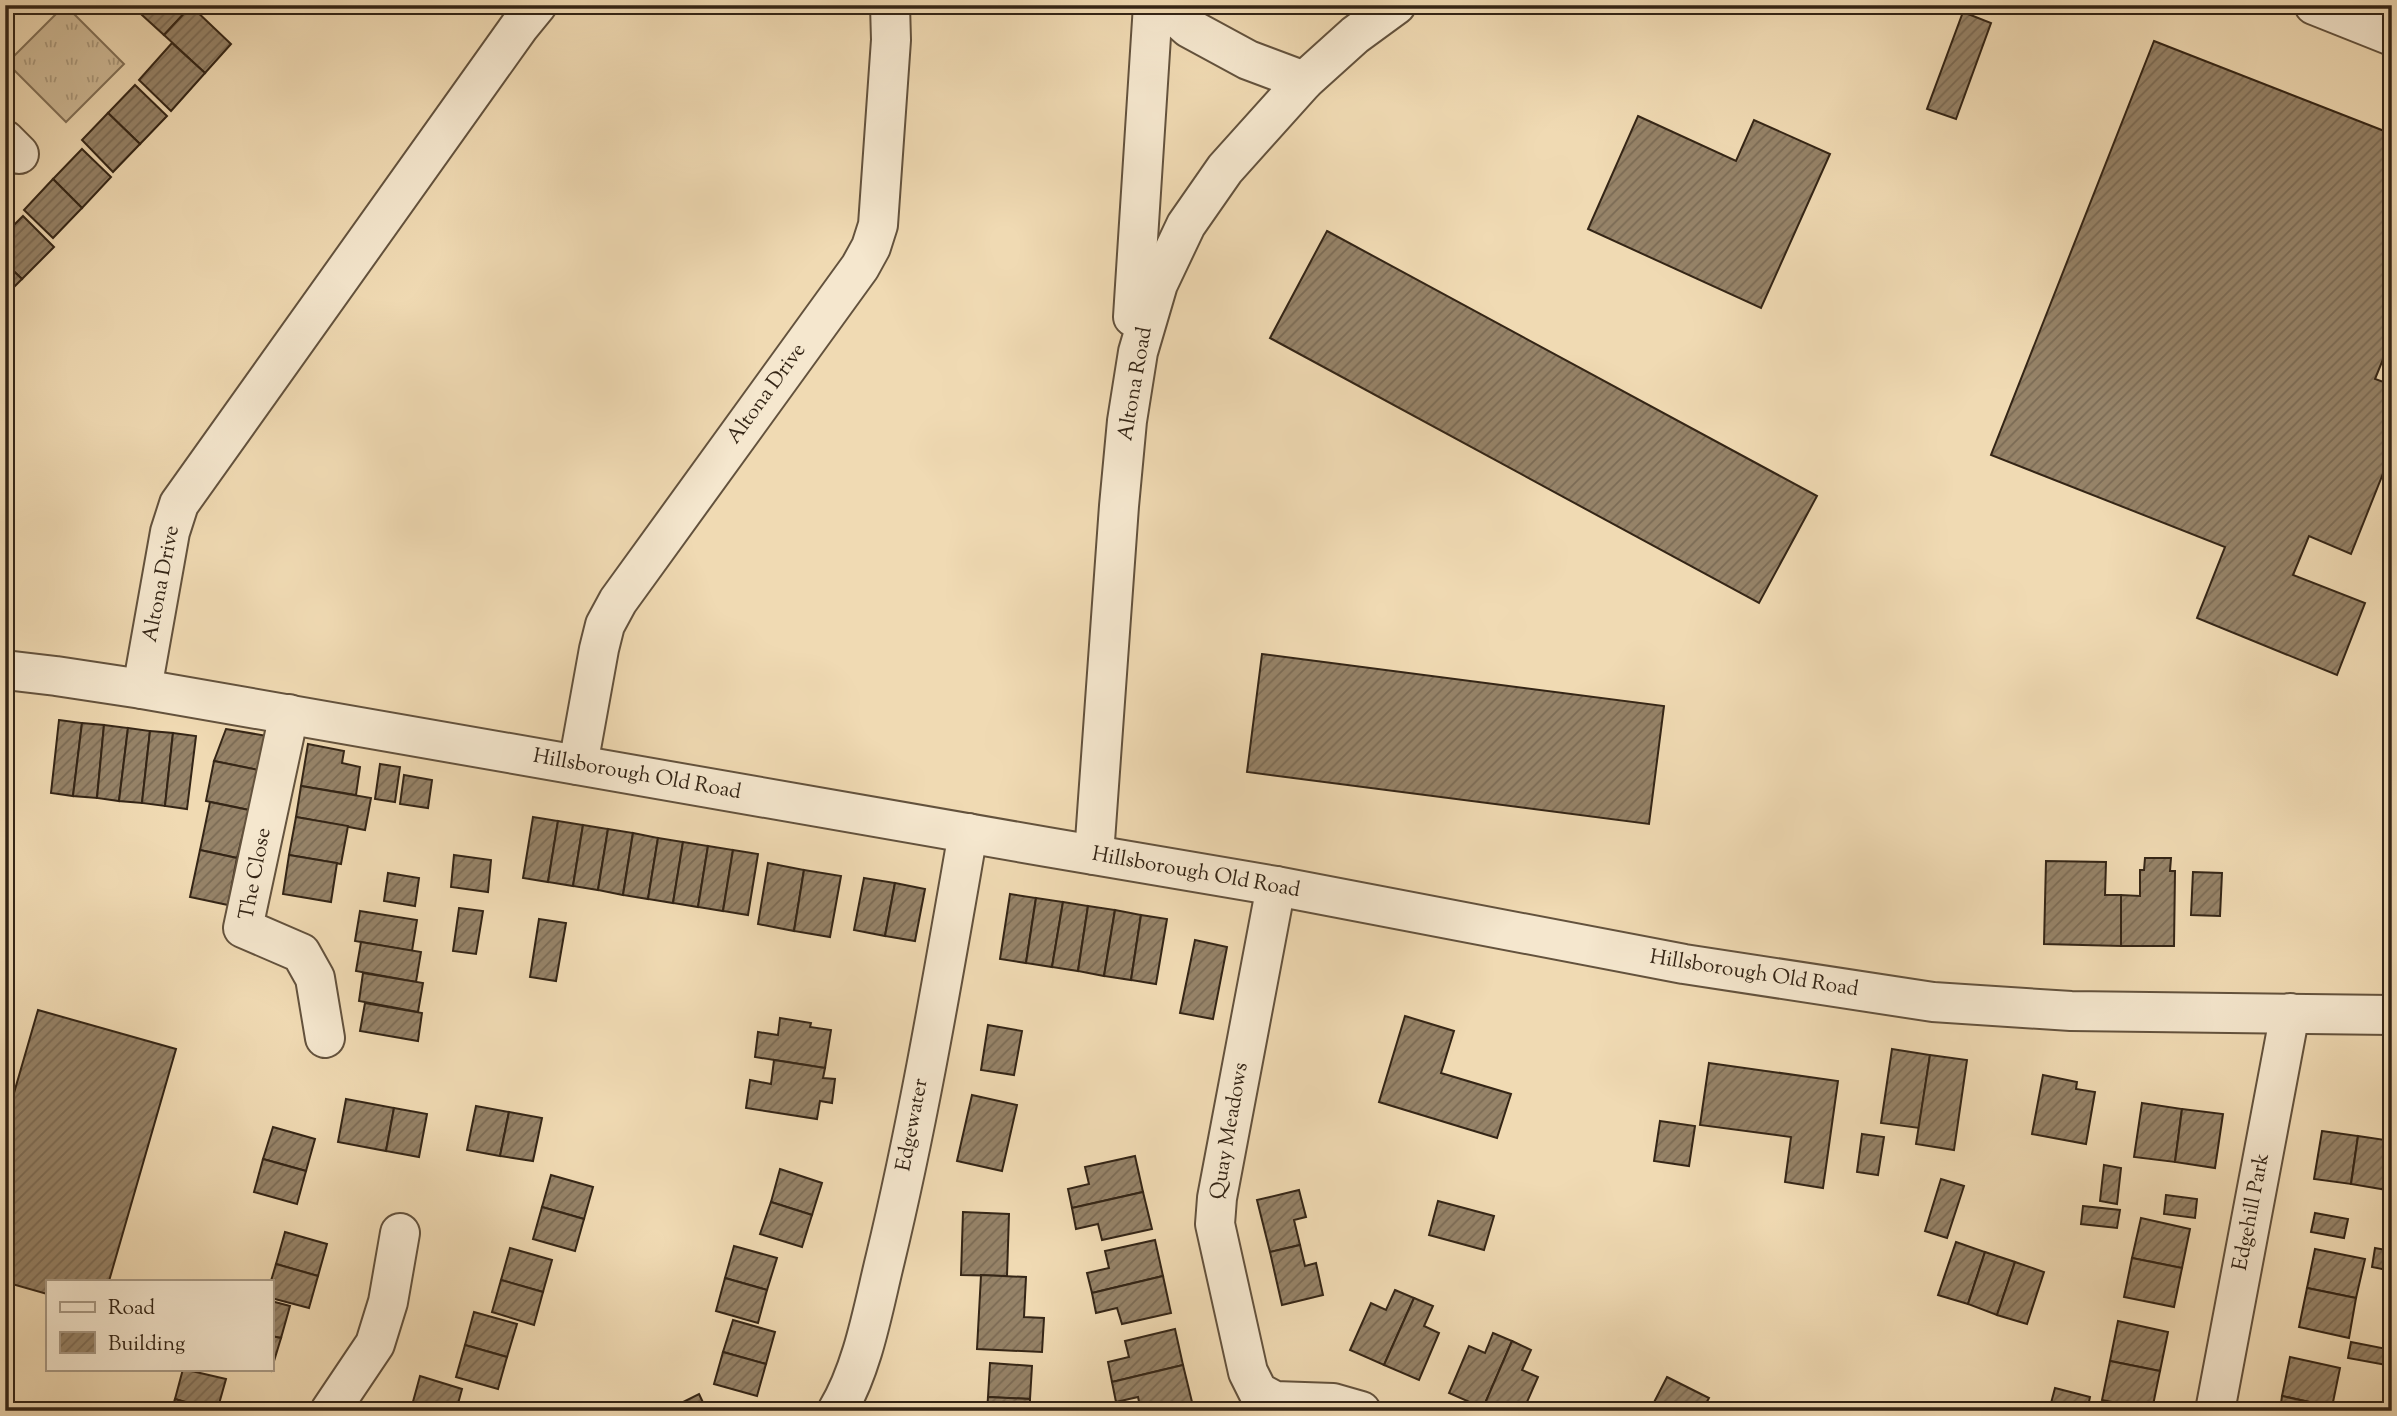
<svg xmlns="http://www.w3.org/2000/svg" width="2397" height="1416" viewBox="0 0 2397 1416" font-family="'Sorts Mill Goudy',serif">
	<defs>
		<pattern id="grass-tufts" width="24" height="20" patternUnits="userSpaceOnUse" patternTransform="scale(1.75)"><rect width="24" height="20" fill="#d0bb98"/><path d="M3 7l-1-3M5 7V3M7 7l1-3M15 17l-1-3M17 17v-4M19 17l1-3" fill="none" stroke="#aa987b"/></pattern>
		<pattern id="building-hatch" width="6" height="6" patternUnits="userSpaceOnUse" patternTransform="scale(1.75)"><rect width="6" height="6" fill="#968368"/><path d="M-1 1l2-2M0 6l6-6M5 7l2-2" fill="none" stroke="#7b6b55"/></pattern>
	</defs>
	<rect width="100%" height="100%" fill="#f0dab3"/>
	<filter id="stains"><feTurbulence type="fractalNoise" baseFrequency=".00286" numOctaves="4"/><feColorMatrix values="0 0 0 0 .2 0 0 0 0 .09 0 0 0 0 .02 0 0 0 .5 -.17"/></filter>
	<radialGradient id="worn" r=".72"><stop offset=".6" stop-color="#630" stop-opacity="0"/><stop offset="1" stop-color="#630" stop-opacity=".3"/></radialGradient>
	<!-- grass -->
	<path fill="url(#grass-tufts)" stroke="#827057" stroke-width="2" d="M 65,5 L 124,64 L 66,122 L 7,63 Z"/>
	<!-- building -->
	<g fill="url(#building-hatch)" stroke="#342516" stroke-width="2">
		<path d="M 5,5 L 15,5 L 5,15 Z"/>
		<path d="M 131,5 L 190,5 L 191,6 L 164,35 Z"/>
		<path d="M 191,6 L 231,44 L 205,73 L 164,35 Z"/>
		<path d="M 1963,12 L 1991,23 L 1956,119 L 1927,109 Z"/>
		<path d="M 2154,41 L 2392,134 L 2392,337 L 2375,379 L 2392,385 L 2392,451 L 2351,554 L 2309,536 L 2293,575 L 2365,603 L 2337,675 L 2197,618 L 2225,547 L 1991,455 Z"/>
		<path d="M 172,43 L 205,73 L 171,111 L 139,80 Z"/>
		<path d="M 135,85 L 167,116 L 140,144 L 108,113 Z"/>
		<path d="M 108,113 L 140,144 L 113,172 L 82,140 Z"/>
		<path d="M 1638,116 L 1736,161 L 1754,120 L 1830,154 L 1761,308 L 1588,229 Z"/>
		<path d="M 82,149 L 111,177 L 82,208 L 53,179 Z"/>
		<path d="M 53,179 L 82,208 L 53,238 L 24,210 Z"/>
		<path d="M 23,216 L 54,247 L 22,279 L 5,263 L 5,234 Z"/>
		<path d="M 1327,231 L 1817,496 L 1759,603 L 1270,338 Z"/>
		<path d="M 5,263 L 22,279 L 5,296 Z"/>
		<path d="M 1262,654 L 1664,706 L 1649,824 L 1247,772 Z"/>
		<path d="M 59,720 L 82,723 L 73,796 L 51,793 Z"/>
		<path d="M 82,723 L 104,725 L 97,798 L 73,796 Z"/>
		<path d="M 104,725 L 128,728 L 119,801 L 97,798 Z"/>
		<path d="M 128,728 L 150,731 L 142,803 L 119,801 Z"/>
		<path d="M 226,729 L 267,736 L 258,770 L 214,761 Z"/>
		<path d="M 150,731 L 173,733 L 165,806 L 142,803 Z"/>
		<path d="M 173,733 L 196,736 L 187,809 L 165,806 Z"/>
		<path d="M 308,744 L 344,751 L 342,763 L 360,767 L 356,795 L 301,786 Z"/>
		<path d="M 214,761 L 258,770 L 249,810 L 206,801 Z"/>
		<path d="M 380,764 L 400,767 L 395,802 L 375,799 Z"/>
		<path d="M 404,775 L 432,780 L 428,808 L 400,804 Z"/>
		<path d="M 301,786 L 371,798 L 365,830 L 296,817 Z"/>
		<path d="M 210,802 L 249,810 L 237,858 L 200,850 Z"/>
		<path d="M 296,817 L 348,826 L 341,864 L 289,855 Z"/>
		<path d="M 533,817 L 558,821 L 548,882 L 523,878 Z"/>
		<path d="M 558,821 L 583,825 L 573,886 L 548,882 Z"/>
		<path d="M 583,825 L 608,829 L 598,890 L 573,886 Z"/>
		<path d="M 608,829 L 633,833 L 623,895 L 598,890 Z"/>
		<path d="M 633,833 L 658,838 L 648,899 L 623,895 Z"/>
		<path d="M 658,838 L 683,842 L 673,903 L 648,899 Z"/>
		<path d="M 683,842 L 708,846 L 698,907 L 673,903 Z"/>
		<path d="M 708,846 L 733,850 L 723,911 L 698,907 Z"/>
		<path d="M 200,850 L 237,858 L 228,905 L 190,897 Z"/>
		<path d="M 733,850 L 758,854 L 748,915 L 723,911 Z"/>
		<path d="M 289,855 L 337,863 L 331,902 L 283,894 Z"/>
		<path d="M 454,855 L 491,860 L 488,892 L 451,887 Z"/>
		<path d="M 2145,858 L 2171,858 L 2170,871 L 2175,871 L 2174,946 L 2121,946 L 2121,895 L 2140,896 L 2140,870 L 2144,870 Z"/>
		<path d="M 2046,861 L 2106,862 L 2105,895 L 2121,895 L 2121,946 L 2044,944 Z"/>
		<path d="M 768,863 L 804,870 L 794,931 L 758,924 Z"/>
		<path d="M 2390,863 L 2392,863 L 2392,885 L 2384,883 Z"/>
		<path d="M 804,870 L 841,876 L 830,937 L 794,931 Z"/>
		<path d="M 2193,872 L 2222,873 L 2220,916 L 2191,915 Z"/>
		<path d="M 388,873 L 419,878 L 415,906 L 384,901 Z"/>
		<path d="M 864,878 L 895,883 L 885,936 L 854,930 Z"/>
		<path d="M 895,883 L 925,889 L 915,941 L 885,936 Z"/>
		<path d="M 1010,894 L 1036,898 L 1026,963 L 1000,959 Z"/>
		<path d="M 1036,898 L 1063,902 L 1052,967 L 1026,963 Z"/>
		<path d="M 1063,902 L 1088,906 L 1078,971 L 1052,967 Z"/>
		<path d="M 1088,906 L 1115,910 L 1104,976 L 1078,971 Z"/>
		<path d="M 459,908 L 483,911 L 476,954 L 453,951 Z"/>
		<path d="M 1115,910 L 1141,915 L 1131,980 L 1104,976 Z"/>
		<path d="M 360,911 L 417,920 L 412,951 L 355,941 Z"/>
		<path d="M 1141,915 L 1167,919 L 1156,984 L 1131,980 Z"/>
		<path d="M 539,919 L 566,923 L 556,981 L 530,977 Z"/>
		<path d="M 1195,940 L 1227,947 L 1213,1019 L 1180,1013 Z"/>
		<path d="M 361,942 L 421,952 L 416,982 L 356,971 Z"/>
		<path d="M 363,973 L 423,983 L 418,1012 L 359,1001 Z"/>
		<path d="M 365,1003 L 422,1013 L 418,1041 L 360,1031 Z"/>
		<path d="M 38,1010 L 176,1049 L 109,1281 L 47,1281 L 47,1294 L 5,1282 L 5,1124 Z"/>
		<path d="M 1405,1016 L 1454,1031 L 1441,1073 L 1511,1094 L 1497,1138 L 1379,1102 Z"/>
		<path d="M 780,1018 L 811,1023 L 810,1027 L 831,1030 L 825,1068 L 755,1057 L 758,1032 L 778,1035 Z"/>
		<path d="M 988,1025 L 1022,1031 L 1014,1075 L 981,1070 Z"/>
		<path d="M 1892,1049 L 1930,1055 L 1919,1128 L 1881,1123 Z"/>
		<path d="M 1930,1055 L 1967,1060 L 1954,1150 L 1916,1144 Z"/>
		<path d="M 774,1060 L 825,1068 L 823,1078 L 835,1079 L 832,1103 L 820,1101 L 817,1119 L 746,1108 L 750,1080 L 771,1084 Z"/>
		<path d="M 1709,1063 L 1838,1081 L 1823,1188 L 1785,1182 L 1791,1137 L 1700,1125 Z"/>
		<path d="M 2043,1075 L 2077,1082 L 2076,1089 L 2095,1092 L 2086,1144 L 2032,1134 Z"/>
		<path d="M 972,1095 L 1017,1105 L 1002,1171 L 957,1161 Z"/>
		<path d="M 346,1099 L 394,1108 L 386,1151 L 338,1142 Z"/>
		<path d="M 2142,1103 L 2182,1109 L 2175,1162 L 2134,1157 Z"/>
		<path d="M 476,1106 L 509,1112 L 500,1156 L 467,1150 Z"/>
		<path d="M 394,1108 L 427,1114 L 419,1157 L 386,1151 Z"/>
		<path d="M 2182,1109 L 2223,1114 L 2215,1168 L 2175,1162 Z"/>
		<path d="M 509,1112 L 542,1118 L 533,1161 L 500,1156 Z"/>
		<path d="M 1660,1121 L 1695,1126 L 1689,1166 L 1654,1161 Z"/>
		<path d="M 273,1127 L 315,1139 L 306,1171 L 263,1159 Z"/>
		<path d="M 2322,1131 L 2358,1136 L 2351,1184 L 2314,1179 Z"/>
		<path d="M 1862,1134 L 1884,1137 L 1878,1175 L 1857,1172 Z"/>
		<path d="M 2358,1136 L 2392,1141 L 2387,1190 L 2351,1184 Z"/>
		<path d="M 1135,1156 L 1143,1192 L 1072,1208 L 1068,1189 L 1089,1184 L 1085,1167 Z"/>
		<path d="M 263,1159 L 306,1171 L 297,1204 L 254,1192 Z"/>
		<path d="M 2104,1165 L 2121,1168 L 2117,1204 L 2100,1201 Z"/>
		<path d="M 780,1169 L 822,1183 L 812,1215 L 771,1202 Z"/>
		<path d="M 551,1175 L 593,1187 L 584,1219 L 542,1207 Z"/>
		<path d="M 1941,1179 L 1964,1186 L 1947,1238 L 1925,1231 Z"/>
		<path d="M 1299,1190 L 1306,1217 L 1294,1220 L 1300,1245 L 1270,1252 L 1257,1200 Z"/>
		<path d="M 1143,1192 L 1152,1229 L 1102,1240 L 1098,1224 L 1076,1229 L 1072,1208 Z"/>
		<path d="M 2166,1195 L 2197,1199 L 2195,1218 L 2164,1214 Z"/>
		<path d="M 1438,1201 L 1494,1216 L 1484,1250 L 1429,1235 Z"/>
		<path d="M 771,1202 L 812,1215 L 802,1247 L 760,1234 Z"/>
		<path d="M 2083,1206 L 2120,1210 L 2117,1228 L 2081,1224 Z"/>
		<path d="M 542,1207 L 584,1219 L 575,1251 L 533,1239 Z"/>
		<path d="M 963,1212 L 1009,1214 L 1007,1276 L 961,1275 Z"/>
		<path d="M 2315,1213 L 2348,1219 L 2344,1238 L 2311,1232 Z"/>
		<path d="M 2141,1218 L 2190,1229 L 2182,1268 L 2132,1258 Z"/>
		<path d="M 285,1232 L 327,1244 L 318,1276 L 276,1264 Z"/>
		<path d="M 1155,1240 L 1163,1276 L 1092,1293 L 1087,1273 L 1109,1268 L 1105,1251 Z"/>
		<path d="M 1956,1242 L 1985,1252 L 1968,1304 L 1938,1295 Z"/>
		<path d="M 1300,1245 L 1305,1266 L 1316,1263 L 1323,1295 L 1282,1305 L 1270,1252 Z"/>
		<path d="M 734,1246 L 777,1258 L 767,1290 L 725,1278 Z"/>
		<path d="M 510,1248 L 552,1260 L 543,1292 L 501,1280 Z"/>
		<path d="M 2375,1248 L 2392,1251 L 2392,1271 L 2372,1267 Z"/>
		<path d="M 2315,1249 L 2365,1259 L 2356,1298 L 2307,1288 Z"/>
		<path d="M 1985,1252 L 2015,1262 L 1997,1315 L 1968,1304 Z"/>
		<path d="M 2132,1258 L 2182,1268 L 2174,1307 L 2124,1297 Z"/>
		<path d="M 2015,1262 L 2044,1272 L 2027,1324 L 1997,1315 Z"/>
		<path d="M 276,1264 L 318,1276 L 309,1308 L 271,1298 L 271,1281 Z"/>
		<path d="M 981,1275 L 1026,1277 L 1024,1317 L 1044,1318 L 1042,1352 L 977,1349 Z"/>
		<path d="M 1163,1276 L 1171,1313 L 1122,1324 L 1117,1308 L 1096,1313 L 1092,1293 Z"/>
		<path d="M 725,1278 L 767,1290 L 758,1323 L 716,1311 Z"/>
		<path d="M 501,1280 L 543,1292 L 534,1325 L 492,1312 Z"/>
		<path d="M 2307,1288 L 2356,1298 L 2349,1338 L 2299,1327 Z"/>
		<path d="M 1395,1290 L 1414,1298 L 1384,1365 L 1350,1350 L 1371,1303 L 1386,1310 Z"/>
		<path d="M 1414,1298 L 1433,1306 L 1424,1326 L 1439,1333 L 1419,1380 L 1384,1365 Z"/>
		<path d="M 271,1301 L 290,1306 L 281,1338 L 271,1336 Z"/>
		<path d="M 474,1312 L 517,1324 L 507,1357 L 465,1345 Z"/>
		<path d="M 733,1320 L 775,1332 L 766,1364 L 723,1352 Z"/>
		<path d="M 2118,1321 L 2168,1332 L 2160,1371 L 2110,1361 Z"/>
		<path d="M 1175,1329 L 1183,1365 L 1112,1382 L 1108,1362 L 1129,1357 L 1125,1341 Z"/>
		<path d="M 1493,1333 L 1512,1341 L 1483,1408 L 1449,1393 L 1469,1346 L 1485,1353 Z"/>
		<path d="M 271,1336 L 281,1338 L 271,1371 L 264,1369 L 271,1369 Z"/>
		<path d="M 1512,1341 L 1531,1350 L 1522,1370 L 1538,1377 L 1523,1411 L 1488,1411 L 1483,1408 Z"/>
		<path d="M 2351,1342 L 2392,1350 L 2392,1366 L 2348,1358 Z"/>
		<path d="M 465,1345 L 507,1357 L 498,1389 L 456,1377 Z"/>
		<path d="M 723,1352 L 766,1364 L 757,1396 L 714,1384 Z"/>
		<path d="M 2290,1357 L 2340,1368 L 2332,1407 L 2282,1396 Z"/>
		<path d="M 2110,1361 L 2160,1371 L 2152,1410 L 2102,1400 Z"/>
		<path d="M 990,1363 L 1032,1366 L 1030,1399 L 988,1397 Z"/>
		<path d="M 1183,1365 L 1192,1402 L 1154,1411 L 1141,1411 L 1138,1397 L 1116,1402 L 1112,1382 Z"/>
		<path d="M 183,1369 L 226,1379 L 217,1411 L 175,1399 Z"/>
		<path d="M 420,1376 L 462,1389 L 456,1411 L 411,1409 Z"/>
		<path d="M 1667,1377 L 1709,1398 L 1702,1411 L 1650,1410 Z"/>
		<path d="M 2055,1388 L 2090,1397 L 2087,1411 L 2065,1411 L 2050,1407 Z"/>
		<path d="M 699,1394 L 707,1411 L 670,1411 L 669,1409 Z"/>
		<path d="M 2282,1396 L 2332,1407 L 2331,1411 L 2280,1411 Z"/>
		<path d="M 988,1397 L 1030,1399 L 1030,1411 L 987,1411 Z"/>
		<path d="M 175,1399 L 214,1411 L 171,1411 Z"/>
	</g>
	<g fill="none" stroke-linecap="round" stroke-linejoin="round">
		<!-- minor casing -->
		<g stroke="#63523d" stroke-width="42">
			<g id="minor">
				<path d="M 1163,5 L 1189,28 L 1248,60 L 1304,81"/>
				<path d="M 2314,5 L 2392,36"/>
				<path d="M 5,140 L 19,154"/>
				<path d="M 1133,317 L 1153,5"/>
				<path d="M 5,670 L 56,676 L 142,689 L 1047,847 L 1276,886 L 1684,964 L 1933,1002 L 2071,1011 L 2392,1015"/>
				<path d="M 142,689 L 170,532 L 179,504 L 519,27 L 537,5"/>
				<path d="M 289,714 L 243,928 L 301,953 L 315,978 L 325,1038"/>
				<path d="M 578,765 L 599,649 L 605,625 L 618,601 L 860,267 L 871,247 L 878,225 L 891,40 L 890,5"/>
				<path d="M 1094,855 L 1119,506 L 1127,421 L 1138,352 L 1158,284 L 1186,225 L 1225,169 L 1304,81 L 1355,35 L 1396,5"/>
				<path d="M 1276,886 L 1217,1198 L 1215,1224 L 1248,1372 L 1258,1392 L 1275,1401 L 1333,1403 L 1361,1411"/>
				<path d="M 330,1411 L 375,1344 L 388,1302 L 400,1233"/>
				<path d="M 837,1411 C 863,1368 873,1309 885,1260 C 919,1119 943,976 968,833"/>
				<path d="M 2215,1411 L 2290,1013"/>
			</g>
		</g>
		<!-- minor -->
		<use href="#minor" stroke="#f5e7ce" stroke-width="38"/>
	</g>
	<g text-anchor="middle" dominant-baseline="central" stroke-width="5" stroke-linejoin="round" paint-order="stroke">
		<!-- street labels -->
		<g font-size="21" fill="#342516" stroke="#f5e7ce">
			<text transform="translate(1136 384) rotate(-80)">Altona Road</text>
			<text transform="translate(767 394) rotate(-54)">Altona Drive</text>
			<text transform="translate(162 584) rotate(-79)">Altona Drive</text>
			<text transform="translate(637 775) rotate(10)">Hillsborough Old Road</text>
			<text transform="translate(1196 873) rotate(10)">Hillsborough Old Road</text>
			<text transform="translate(256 874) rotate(-79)">The Close</text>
			<text transform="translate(1754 974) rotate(9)">Hillsborough Old Road</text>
			<text transform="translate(913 1125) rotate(-79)">Edgewater</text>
			<text transform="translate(1230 1131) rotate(-80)">Quay Meadows</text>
			<text transform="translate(2252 1212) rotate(-79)">Edgehill Park</text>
		</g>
	</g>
	<!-- margin -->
	<rect width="2397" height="1416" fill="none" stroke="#f0dab3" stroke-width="28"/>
	<rect x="7" y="7" width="2383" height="1402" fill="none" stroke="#342516" stroke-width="3.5"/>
	<rect x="14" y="14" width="2369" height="1388" fill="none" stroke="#342516" stroke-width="2"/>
	<!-- legend -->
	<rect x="46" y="1280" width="228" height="91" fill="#f5e7ce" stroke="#a89984" stroke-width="2"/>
	<rect x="60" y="1302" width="35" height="10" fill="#f5e7ce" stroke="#a89984" stroke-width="2"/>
	<text x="108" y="1314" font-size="21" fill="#342516">Road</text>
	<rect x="60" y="1332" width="35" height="21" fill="url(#building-hatch)" stroke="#a89984" stroke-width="2"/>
	<text x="108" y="1350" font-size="21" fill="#342516">Building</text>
	<rect width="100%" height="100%" filter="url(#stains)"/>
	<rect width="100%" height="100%" fill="url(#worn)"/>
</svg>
